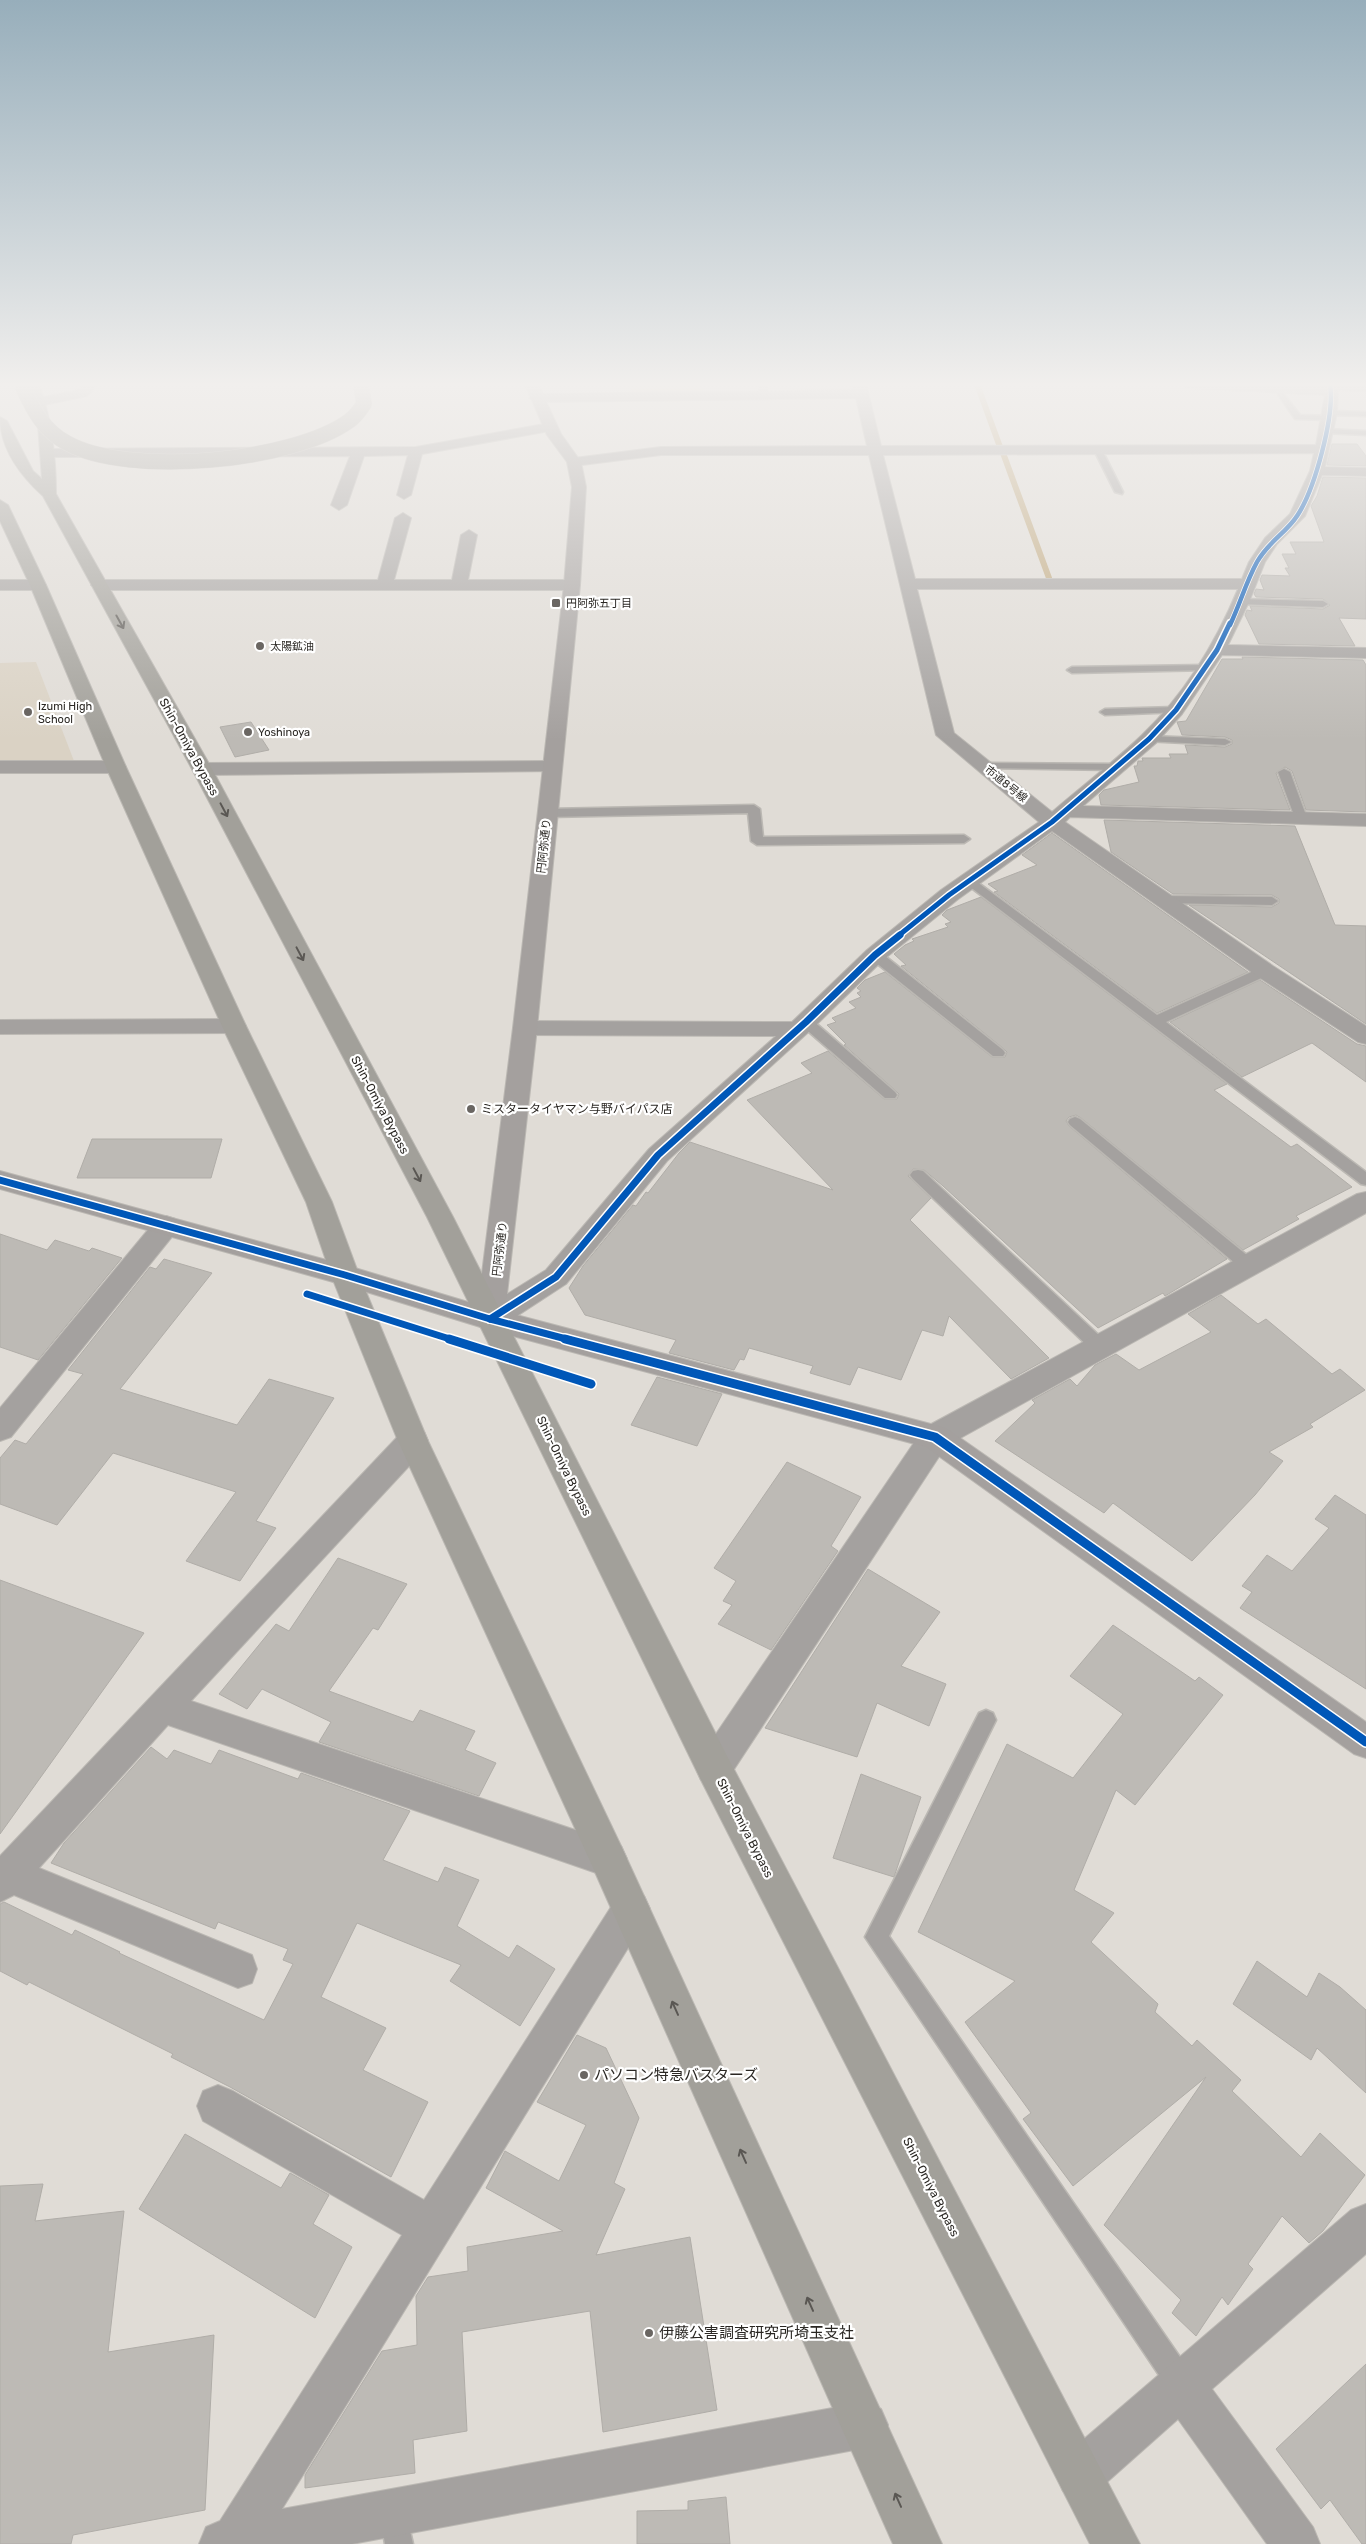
<svg xmlns="http://www.w3.org/2000/svg" width="1366" height="2544" viewBox="0 0 1366 2544" font-family="Rubik,'Noto Sans JP',sans-serif">
	<rect width="100%" height="100%" fill="#e0dcd6"/>
	<!-- built -->
	<path fill="#dad2c4" d="M 36,662 L 74,761 L 0,762 L 0,663 Z"/>
	<!-- green -->
	<path fill="#e4d1b1" d="M 627,384 L 699,384 L 706,393 L 634,394 Z"/>
	<g fill="none" stroke-linecap="round" stroke-linejoin="round">
		<!-- stream -->
		<g stroke="#bea578" stroke-width="6">
			<path d="M 977,384 L 1000,447"/>
			<path d="M 1003,453 L 1049,578"/>
		</g>
	</g>
	<!-- building -->
	<g fill="#bdbab5" stroke="#b0ada8">
		<path d="M 1332,444 L 1357,444 L 1366,456 L 1366,466 L 1327,465 Z"/>
		<path d="M 1323,477 L 1366,478 L 1366,619 L 1339,618 L 1355,646 L 1259,644 L 1245,615 L 1247,610 L 1252,611 L 1250,606 L 1323,609 L 1330,605 L 1323,599 L 1256,597 L 1254,594 L 1256,589 L 1264,590 L 1260,580 L 1262,575 L 1290,576 L 1285,568 L 1289,568 L 1282,554 L 1296,554 L 1290,542 L 1324,542 L 1311,506 L 1317,496 Z"/>
		<path d="M 1242,657 L 1363,660 L 1366,665 L 1366,812 L 1306,810 L 1292,771 L 1285,767 L 1276,773 L 1290,810 L 1101,805 L 1099,795 L 1104,790 L 1139,782 L 1134,766 L 1137,766 L 1138,761 L 1143,761 L 1142,758 L 1171,758 L 1169,754 L 1188,754 L 1185,745 L 1225,747 L 1232,744 L 1232,740 L 1225,737 L 1182,735 L 1177,722 L 1186,721 L 1222,659 L 1243,659 Z"/>
		<path d="M 251,722 L 269,750 L 235,757 L 220,727 Z"/>
		<path d="M 1104,820 L 1295,826 L 1335,925 L 1366,926 L 1366,1024 L 1189,905 L 1272,907 L 1279,903 L 1279,899 L 1272,895 L 1173,894 L 1111,852 Z"/>
		<path d="M 1052,833 L 1248,972 L 1157,1013 L 994,892 L 998,891 L 988,884 L 1037,865 L 1022,855 Z"/>
		<path d="M 981,897 L 1227,1084 L 1214,1090 L 1291,1147 L 1297,1144 L 1352,1187 L 1296,1216 L 1299,1219 L 1243,1250 L 1081,1118 L 1076,1115 L 1069,1117 L 1066,1121 L 1069,1126 L 1227,1259 L 1165,1296 L 1163,1293 L 1098,1328 L 943,1186 L 924,1170 L 913,1169 L 908,1176 L 931,1198 L 910,1220 L 1049,1358 L 1011,1379 L 949,1316 L 943,1336 L 922,1330 L 901,1380 L 858,1367 L 850,1385 L 810,1373 L 813,1366 L 749,1348 L 744,1360 L 740,1359 L 734,1370 L 669,1353 L 676,1340 L 585,1315 L 569,1288 L 583,1266 L 633,1205 L 636,1206 L 646,1192 L 648,1193 L 679,1153 L 690,1142 L 833,1190 L 747,1100 L 812,1073 L 801,1063 L 828,1051 L 884,1099 L 897,1099 L 899,1094 L 896,1091 L 844,1045 L 846,1044 L 827,1025 L 836,1022 L 832,1018 L 856,1008 L 849,1002 L 861,997 L 857,993 L 861,991 L 857,988 L 865,980 L 885,972 L 992,1057 L 1005,1057 L 1007,1052 L 1004,1049 L 901,966 L 906,965 L 894,954 L 905,945 L 914,941 L 912,939 L 948,927 L 945,924 L 951,922 L 942,915 L 947,910 Z"/>
		<path d="M 1260,980 L 1357,1044 L 1366,1046 L 1366,1082 L 1312,1043 L 1242,1077 L 1170,1022 Z"/>
		<path d="M 92,1139 L 222,1139 L 211,1178 L 77,1178 Z"/>
		<path d="M 0,1234 L 47,1250 L 55,1240 L 89,1251 L 92,1248 L 122,1258 L 38,1360 L 0,1347 Z"/>
		<path d="M 164,1259 L 212,1273 L 120,1389 L 237,1425 L 269,1379 L 334,1398 L 256,1521 L 276,1528 L 240,1581 L 186,1561 L 236,1492 L 113,1453 L 57,1525 L 0,1504 L 0,1458 L 15,1440 L 26,1444 L 83,1374 L 68,1370 L 150,1267 L 156,1269 Z"/>
		<path d="M 1221,1295 L 1258,1324 L 1266,1319 L 1332,1374 L 1340,1369 L 1365,1390 L 1310,1424 L 1313,1427 L 1269,1452 L 1283,1461 L 1255,1495 L 1192,1561 L 1113,1503 L 1104,1513 L 995,1441 L 1035,1403 L 1032,1400 L 1070,1379 L 1077,1386 L 1095,1365 L 1116,1354 L 1139,1370 L 1211,1332 L 1188,1314 Z"/>
		<path d="M 657,1377 L 722,1394 L 697,1446 L 631,1425 Z"/>
		<path d="M 787,1462 L 861,1497 L 831,1546 L 838,1551 L 771,1650 L 718,1624 L 732,1605 L 723,1601 L 736,1581 L 714,1568 Z"/>
		<path d="M 1335,1495 L 1366,1515 L 1366,1689 L 1240,1608 L 1252,1592 L 1242,1586 L 1267,1555 L 1292,1571 L 1329,1528 L 1315,1519 Z"/>
		<path d="M 338,1558 L 407,1584 L 378,1630 L 373,1628 L 329,1691 L 413,1722 L 420,1710 L 475,1731 L 465,1750 L 496,1763 L 479,1796 L 319,1742 L 331,1722 L 262,1689 L 247,1709 L 219,1694 L 276,1624 L 289,1631 Z"/>
		<path d="M 868,1569 L 940,1612 L 901,1666 L 946,1684 L 929,1726 L 877,1703 L 857,1757 L 765,1728 Z"/>
		<path d="M 0,1580 L 144,1633 L 0,1834 Z"/>
		<path d="M 1113,1625 L 1195,1681 L 1199,1677 L 1223,1695 L 1135,1805 L 1116,1790 L 1074,1890 L 1114,1913 L 1091,1942 L 1158,2004 L 1155,2012 L 1192,2046 L 1197,2040 L 1241,2080 L 1232,2091 L 1301,2157 L 1320,2133 L 1365,2175 L 1323,2231 L 1309,2243 L 1282,2216 L 1248,2264 L 1253,2269 L 1228,2305 L 1222,2297 L 1196,2336 L 1172,2313 L 1181,2300 L 1104,2225 L 1206,2077 L 1073,2186 L 1023,2119 L 1031,2113 L 965,2022 L 1015,1981 L 918,1932 L 1007,1744 L 1073,1778 L 1123,1714 L 1070,1676 Z"/>
		<path d="M 151,1747 L 167,1759 L 174,1750 L 211,1764 L 219,1750 L 298,1779 L 301,1773 L 410,1811 L 383,1860 L 438,1882 L 445,1867 L 479,1880 L 457,1926 L 509,1958 L 517,1945 L 555,1969 L 520,2026 L 450,1981 L 461,1965 L 357,1923 L 321,1997 L 386,2028 L 363,2070 L 428,2102 L 391,2177 L 230,2087 L 171,2057 L 173,2054 L 29,1982 L 27,1985 L 0,1971 L 0,1904 L 4,1902 L 72,1935 L 75,1930 L 120,1952 L 119,1953 L 264,2020 L 293,1964 L 283,1960 L 288,1949 L 218,1922 L 215,1929 L 51,1863 L 64,1843 Z"/>
		<path d="M 861,1774 L 921,1797 L 894,1877 L 833,1858 Z"/>
		<path d="M 1257,1961 L 1307,1997 L 1319,1973 L 1340,1987 L 1366,2010 L 1366,2093 L 1317,2048 L 1311,2060 L 1233,2004 Z"/>
		<path d="M 577,2035 L 606,2048 L 639,2118 L 614,2183 L 625,2189 L 596,2255 L 690,2237 L 717,2410 L 603,2432 L 590,2311 L 462,2332 L 467,2431 L 413,2440 L 415,2473 L 305,2488 L 305,2475 L 382,2351 L 417,2345 L 416,2296 L 428,2277 L 468,2271 L 467,2247 L 563,2231 L 486,2188 L 505,2151 L 559,2181 L 586,2125 L 537,2102 Z"/>
		<path d="M 185,2134 L 281,2188 L 290,2173 L 329,2195 L 313,2224 L 352,2247 L 315,2318 L 139,2209 Z"/>
		<path d="M 43,2184 L 35,2221 L 124,2211 L 108,2352 L 214,2335 L 205,2510 L 73,2535 L 71,2544 L 0,2544 L 0,2186 Z"/>
		<path d="M 1366,2364 L 1366,2544 L 1362,2544 L 1330,2500 L 1321,2509 L 1276,2449 Z"/>
		<path d="M 726,2497 L 730,2544 L 637,2544 L 637,2511 L 688,2510 L 688,2501 Z"/>
	</g>
	<g fill="none" stroke-linecap="round" stroke-linejoin="round">
		<!-- lane casing -->
		<g stroke="#bbb8b3" stroke-width="3">
			<g id="lane">
				<path d="M 759,384 L 767,384 L 767,398 L 760,396 Z"/>
				<path d="M 1279,388 L 1300,415 L 1329,416 L 1333,418 L 1329,420 L 1295,419 L 1275,390 Z"/>
				<path d="M 1330,411 L 1366,412 L 1366,416 L 1327,415 L 1327,411 Z"/>
				<path d="M 1326,429 L 1366,431 L 1366,435 L 1323,433 L 1322,431 Z"/>
				<path d="M 1098,447 L 1102,450 L 1123,492 L 1122,494 L 1115,492 L 1094,450 Z"/>
				<path d="M 1241,599 L 1323,601 L 1328,604 L 1323,607 L 1238,604 L 1236,602 Z"/>
				<path d="M 1206,665 L 1211,668 L 1210,670 L 1072,673 L 1067,670 L 1072,667 Z"/>
				<path d="M 1176,707 L 1181,710 L 1180,712 L 1105,715 L 1100,712 L 1105,709 Z"/>
				<path d="M 1149,736 L 1225,739 L 1231,742 L 1225,745 L 1145,741 L 1143,739 Z"/>
				<path d="M 983,763 L 1118,764 L 1124,767 L 1118,770 L 979,768 L 979,764 Z"/>
				<path d="M 1284,769 L 1290,772 L 1307,818 L 1305,821 L 1301,822 L 1295,818 L 1278,772 Z"/>
				<path d="M 754,805 L 760,809 L 763,837 L 964,835 L 970,839 L 964,843 L 757,845 L 751,841 L 748,813 L 547,817 L 541,813 L 547,809 Z"/>
				<path d="M 969,876 L 1157,1015 L 1260,968 L 1270,968 L 1272,971 L 1270,974 L 1166,1022 L 1366,1172 L 1366,1185 L 1361,1184 L 965,883 L 963,880 L 965,877 Z"/>
				<path d="M 1164,896 L 1272,897 L 1278,901 L 1272,905 L 1160,903 L 1158,900 L 1160,897 Z"/>
				<path d="M 875,951 L 880,952 L 1003,1050 L 1005,1053 L 1003,1056 L 993,1056 L 870,958 L 868,955 Z"/>
				<path d="M 806,1018 L 811,1019 L 895,1092 L 897,1095 L 895,1098 L 885,1098 L 801,1025 L 799,1022 L 801,1019 Z"/>
				<path d="M 1075,1117 L 1080,1119 L 1254,1261 L 1256,1265 L 1254,1269 L 1242,1269 L 1070,1125 L 1068,1122 L 1070,1119 Z"/>
				<path d="M 918,1170 L 923,1171 L 1105,1341 L 1107,1346 L 1105,1351 L 1099,1352 L 1093,1351 L 913,1179 L 910,1175 L 913,1171 Z"/>
				<path d="M 986,1710 L 993,1713 L 996,1720 L 889,1936 L 1191,2373 L 1194,2383 L 1191,2393 L 1181,2396 L 1171,2393 L 865,1937 L 979,1713 Z"/>
				<path d="M 394,2500 L 404,2504 L 413,2544 L 385,2544 L 380,2514 L 384,2504 Z"/>
			</g>
		</g>
		<!-- street casing -->
		<g stroke="#bbb8b3" stroke-width="2">
			<g id="street">
				<path d="M 81,384 L 96,386 L 87,396 L 39,406 L 32,402 L 34,399 L 78,390 L 82,386 Z"/>
				<path d="M 852,384 L 866,384 L 881,446 L 1316,445 L 1325,395 L 1187,388 L 1181,384 L 1324,387 L 1323,384 L 1366,384 L 1366,391 L 1338,390 L 1337,413 L 1325,467 L 1366,468 L 1366,476 L 1322,475 L 1305,516 L 1277,544 L 1265,562 L 1249,602 L 1228,645 L 1366,648 L 1366,658 L 1222,655 L 1182,714 L 1156,743 L 1083,806 L 1366,814 L 1366,826 L 1070,817 L 1065,822 L 1273,966 L 1366,1026 L 1366,1044 L 1358,1042 L 1257,976 L 1052,831 L 957,900 L 883,960 L 814,1027 L 667,1161 L 566,1284 L 500,1327 L 490,1330 L 480,1327 L 476,1319 L 480,1311 L 546,1270 L 649,1149 L 776,1036 L 525,1035 L 517,1033 L 513,1028 L 517,1023 L 525,1021 L 792,1022 L 867,950 L 941,890 L 1039,822 L 936,735 L 869,455 L 661,455 L 574,466 L 567,462 L 574,458 L 661,447 L 867,446 L 856,398 L 536,402 L 529,398 L 536,394 L 854,390 ZM 1314,453 L 1310,471 L 1290,514 L 1265,538 L 1249,562 L 1242,579 L 915,579 L 883,455 ZM 917,589 L 1238,589 C 1216,642 1184,695 1142,735 C 1114,762 1082,786 1052,812 L 954,733 Z"/>
				<path d="M 550,423 L 557,427 L 555,430 L 422,454 L 411,495 L 404,499 L 397,495 L 408,455 L 364,456 L 347,505 L 339,510 L 331,505 L 350,456 L 49,457 L 42,453 L 49,449 L 416,447 Z"/>
				<path d="M 403,513 L 411,518 L 394,580 L 452,580 L 461,535 L 469,530 L 477,535 L 468,580 L 572,580 L 580,585 L 572,590 L 99,590 L 91,585 L 99,580 L 378,580 L 395,518 Z"/>
				<path d="M 0,580 L 38,580 L 46,585 L 38,590 L 0,590 Z"/>
				<path d="M 0,761 L 116,761 L 123,763 L 126,767 L 123,771 L 116,773 L 0,773 Z"/>
				<path d="M 552,761 L 559,763 L 562,767 L 559,771 L 202,775 L 195,773 L 192,769 L 195,765 L 202,763 Z"/>
				<path d="M 234,1019 L 242,1021 L 246,1026 L 242,1031 L 234,1033 L 0,1034 L 0,1020 Z"/>
				<path d="M 1366,1192 L 1366,1213 L 946,1446 L 727,1780 L 714,1785 L 701,1780 L 696,1768 L 701,1756 L 924,1428 L 1357,1194 Z"/>
				<path d="M 166,1216 L 175,1219 L 179,1226 L 175,1233 L 11,1437 L 0,1441 L 0,1408 L 157,1219 Z"/>
				<path d="M 413,1429 L 424,1432 L 428,1441 L 424,1450 L 191,1701 L 608,1841 L 621,1846 L 627,1859 L 621,1872 L 608,1877 L 168,1725 L 39,1868 L 252,1955 L 257,1969 L 252,1983 L 238,1988 L 14,1895 L 0,1902 L 0,1856 L 402,1432 Z"/>
				<path d="M 631,1890 L 644,1896 L 650,1909 L 644,1922 L 282,2509 L 865,2402 L 881,2409 L 888,2425 L 881,2441 L 865,2448 L 352,2544 L 199,2544 L 206,2527 L 220,2521 L 402,2235 L 203,2121 L 197,2106 L 203,2091 L 218,2085 L 233,2091 L 424,2200 L 618,1896 Z"/>
				<path d="M 1366,2204 L 1366,2254 L 1212,2389 L 1313,2527 L 1320,2544 L 1267,2544 L 1178,2419 L 1097,2491 L 1080,2498 L 1063,2491 L 1056,2474 L 1063,2457 L 1351,2210 Z"/>
			</g>
		</g>
		<!-- secondary casing -->
		<g stroke="#bbb8b3" stroke-width="2">
			<path id="secondary" d="M 525,384 L 538,384 L 561,434 L 581,462 L 586,487 L 580,585 L 537,1028 L 505,1312 L 946,1428 L 1366,1722 L 1366,1758 L 1354,1754 L 926,1447 L 490,1330 L 344,1285 L 0,1189 L 0,1171 L 345,1265 L 478,1305 L 513,1028 L 564,585 L 572,487 L 567,462 L 547,435 Z"/>
		</g>
		<!-- highway casing -->
		<g stroke="#bbb8b3" stroke-width="2">
			<g id="highway">
				<path d="M 26,384 L 39,384 C 52,420 56,456 56,494 L 212,769 L 453,1217 L 727,1756 L 1140,2544 L 1090,2544 L 701,1780 L 427,1217 L 192,769 L 43,496 C 20,475 0,449 0,417 L 7,421 L 33,471 L 42,479 L 38,425 Z"/>
				<path d="M 0,500 L 8,505 L 46,585 L 126,767 L 246,1026 L 332,1202 L 359,1275 L 428,1441 L 621,1846 L 942,2544 L 893,2544 L 595,1872 L 398,1441 L 331,1275 L 306,1202 L 222,1026 L 106,767 L 30,585 L 0,521 Z"/>
			</g>
		</g>
		<!-- lane -->
		<use href="#lane" fill="#a4a19f" fill-rule="evenodd"/>
		<!-- street -->
		<use href="#street" fill="#a4a19f" fill-rule="evenodd"/>
		<!-- secondary -->
		<use href="#secondary" fill="#a4a09e" fill-rule="evenodd"/>
		<!-- highway -->
		<use href="#highway" fill="#a2a09a" fill-rule="evenodd"/>
		<!-- highway-bridge casing -->
		<g stroke="#bbb8b3" stroke-width="16" stroke-linecap="butt">
			<path id="highway-bridge" d="M 23,388 C 34,411 44,431 67,443 C 128,477 292,462 349,421 C 355,417 360,410 364,404 L 361,384"/>
		</g>
		<!-- highway-bridge -->
		<use href="#highway-bridge" stroke="#a2a09a" stroke-width="15"/>
		<!-- cycleway-far3 casing -->
		<g stroke="#fff" stroke-width="6">
			<path id="cycleway-far3" d="M 1230,625 C 1240,604 1246,582 1257,562 C 1268,542 1286,533 1297,516 C 1315,489 1335,415 1330,384"/>
		</g>
		<!-- cycleway-far2 casing -->
		<g stroke="#fff" stroke-width="8">
			<path id="cycleway-far2" d="M 898,936 L 949,895 L 1052,822 L 1149,739 L 1176,710 L 1217,650 L 1230,623"/>
		</g>
		<!-- cycleway-far1 casing -->
		<g stroke="#fff" stroke-width="10">
			<g id="cycleway-far1">
				<path d="M 0,1180 L 345,1275 L 490,1319 L 570,1340"/>
				<path d="M 307,1294 L 453,1340"/>
				<path d="M 490,1319 L 556,1277 L 658,1155 L 806,1022 L 875,955 L 900,935"/>
			</g>
		</g>
		<!-- cycleway casing -->
		<g stroke="#fff" stroke-width="12">
			<g id="cycleway">
				<path d="M 449,1339 L 591,1384"/>
				<path d="M 565,1339 L 935,1437 L 1366,1742"/>
			</g>
		</g>
		<!-- cycleway-far3 -->
		<use href="#cycleway-far3" stroke="#0057b8" stroke-width="4.5"/>
		<!-- cycleway-far2 -->
		<use href="#cycleway-far2" stroke="#0057b8" stroke-width="5"/>
		<!-- cycleway-far1 -->
		<use href="#cycleway-far1" stroke="#0057b8" stroke-width="7"/>
		<!-- cycleway -->
		<use href="#cycleway" stroke="#0057b8" stroke-width="9"/>
	</g>
	<!-- one-way arrows -->
	<defs><path id="oneway-shaft" d="M-6 0H5M1.5-3L5.5 0L1.5 3" fill="none" stroke-width="1.6" stroke-linecap="round" stroke-linejoin="round" transform="scale(1.25)"/></defs>
	<g stroke="#5a5753">
		<use href="#oneway-shaft" transform="translate(120 622) rotate(61)"/>
		<use href="#oneway-shaft" transform="translate(224 810) rotate(62)"/>
		<use href="#oneway-shaft" transform="translate(300 954) rotate(62)"/>
		<use href="#oneway-shaft" transform="translate(417 1175) rotate(62)"/>
		<use href="#oneway-shaft" transform="translate(675 2008) rotate(-114)"/>
		<use href="#oneway-shaft" transform="translate(743 2156) rotate(-114)"/>
		<use href="#oneway-shaft" transform="translate(810 2304) rotate(-114)"/>
		<use href="#oneway-shaft" transform="translate(898 2500) rotate(-114)"/>
	</g>
	<!-- sky -->
	<linearGradient id="sky" x2="0" y2="1"><stop stop-color="#97aebb"/><stop offset="0.52" stop-color="#f1efed"/><stop offset="1" stop-color="#f1efed" stop-opacity="0"/></linearGradient>
	<rect width="1366" height="740" fill="url(#sky)"/>
	<!-- markers -->
	<g fill="#6a6662" stroke="#fff" stroke-width="2">
		<rect x="551" y="598" width="10" height="10" rx="2.5"/>
		<circle cx="260" cy="646" r="5"/>
		<circle cx="28" cy="712" r="5"/>
		<circle cx="248" cy="732" r="5"/>
		<circle cx="471" cy="1109" r="5"/>
		<circle cx="584" cy="2075" r="5"/>
		<circle cx="649" cy="2333" r="5"/>
	</g>
	<g text-anchor="middle" dominant-baseline="central" stroke-width="4.5" stroke-linejoin="round" paint-order="stroke">
		<!-- far-poi labels -->
		<g font-size="11" fill="#2a2723" stroke="#fff" text-anchor="start">
			<text x="566" y="603">円阿弥五丁目</text>
			<text x="270" y="646">太陽鉱油</text>
			<text x="38" y="706">Izumi High<tspan x="38" dy="13">School</tspan></text>
			<text x="258" y="732">Yoshinoya</text>
		</g>
		<!-- far-street labels -->
		<g font-size="11" fill="#2a2723" stroke="#fff">
			<text transform="translate(1006 784) rotate(39)">市道8号線</text>
			<text transform="translate(544 846) rotate(-84)">円阿弥通り</text>
			<text transform="translate(500 1249) rotate(-83)">円阿弥通り</text>
		</g>
		<!-- street labels -->
		<g font-size="12" fill="#2a2723" stroke="#fff">
			<text transform="translate(189 747) rotate(61)">Shin-Omiya Bypass</text>
			<text transform="translate(380 1105) rotate(62)">Shin-Omiya Bypass</text>
			<text transform="translate(564 1466) rotate(64)">Shin-Omiya Bypass</text>
			<text transform="translate(745 1828) rotate(63)">Shin-Omiya Bypass</text>
			<text transform="translate(931 2187) rotate(63)">Shin-Omiya Bypass</text>
		</g>
		<!-- poi labels -->
		<g font-size="12" fill="#2a2723" stroke="#fff" text-anchor="start">
			<text x="481" y="1109">ミスタータイヤマン与野バイパス店</text>
		</g>
		<!-- near-poi labels -->
		<g font-size="15" fill="#2a2723" stroke="#fff" text-anchor="start">
			<text x="594" y="2075">パソコン特急バスターズ</text>
			<text x="659" y="2333">伊藤公害調査研究所埼玉支社</text>
		</g>
	</g>
</svg>
